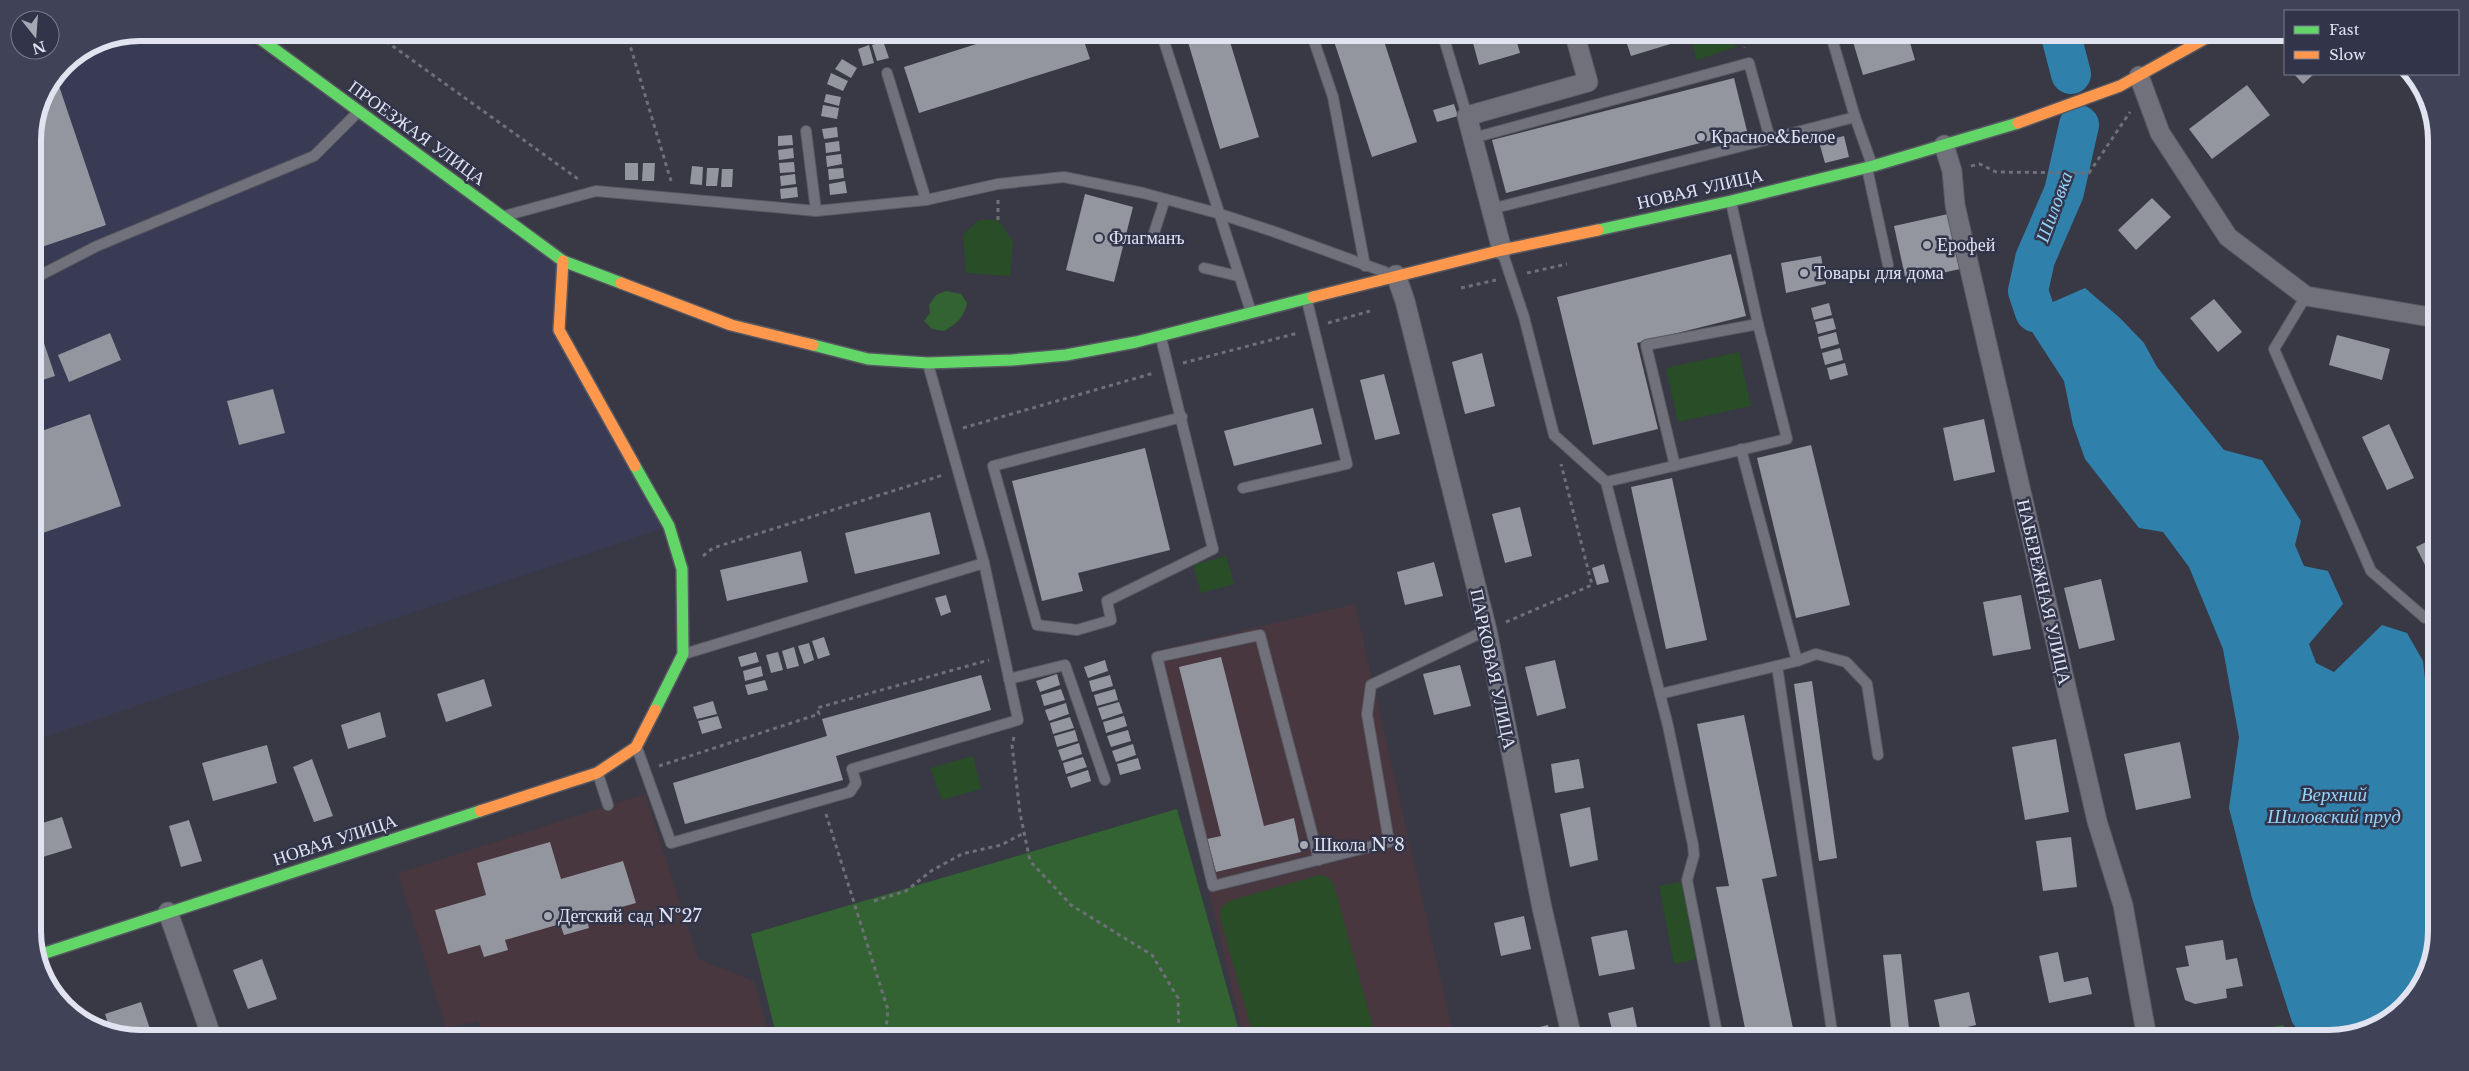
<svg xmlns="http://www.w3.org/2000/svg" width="2469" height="1071" viewBox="0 0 2469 1071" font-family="'Libre Baskerville',serif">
	<rect width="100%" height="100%" fill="#383944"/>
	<!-- built -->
	<path fill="#393b54" d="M 140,33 L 235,33 L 563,261 L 559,330 L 669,526 L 33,741 L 33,133 L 41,99 L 64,64 L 99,41 Z"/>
	<!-- education -->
	<g fill="#48373e">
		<path d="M 1355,604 L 1454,1038 L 1244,1038 L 1151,652 Z"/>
		<path d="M 645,794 L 698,959 L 754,981 L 770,1038 L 483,1038 L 478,1021 L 446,1028 L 398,873 Z"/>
	</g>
	<!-- green -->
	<g fill="#284d27">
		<path d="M 1694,32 L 1732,33 L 1736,47 L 1697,60 L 1689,34 Z"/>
		<path d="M 979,220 L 998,220 L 1013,241 L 1010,276 L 966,273 L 963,235 Z"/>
		<path d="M 1739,352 L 1751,406 L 1678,422 L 1666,368 Z"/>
		<path d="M 1226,556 L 1234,584 L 1201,593 L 1193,565 Z"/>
		<path d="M 973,756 L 981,789 L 942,800 L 930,768 Z"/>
		<path d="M 1320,875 L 1329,878 L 1334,885 L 1376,1038 L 1254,1038 L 1220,918 L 1221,908 L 1229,901 Z"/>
		<path d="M 1681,882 L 1696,959 L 1674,964 L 1659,886 Z"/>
	</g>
	<!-- forest -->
	<g fill="#336332">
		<path d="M 946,291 L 961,294 L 967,303 C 964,317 957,324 944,331 L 932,329 L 924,321 L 930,313 L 929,305 L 936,295 Z"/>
		<path d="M 1177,809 L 1241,1038 L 777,1038 L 751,934 Z"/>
		<path d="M 2283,1025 L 2291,1038 L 2276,1038 L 2272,1027 Z"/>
	</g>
	<!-- water -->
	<path fill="#3080ac" d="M 2035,259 L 2038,289 L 2053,302 L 2085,288 L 2120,318 L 2144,343 L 2157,367 L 2224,450 L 2262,460 L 2301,521 L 2295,545 L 2304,566 L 2328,571 L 2343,604 L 2309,644 L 2316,663 L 2334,672 L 2382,625 L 2407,633 L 2423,661 L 2426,688 L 2436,691 L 2436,931 L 2428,972 L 2389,1020 L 2329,1038 L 2303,1038 L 2292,1022 L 2252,898 L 2229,808 L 2239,737 L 2223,649 L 2189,567 L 2163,532 L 2139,528 L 2085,459 L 2073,425 L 2064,381 L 2027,324 L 2017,270 Z"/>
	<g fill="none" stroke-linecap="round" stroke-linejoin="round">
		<!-- river -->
		<g stroke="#3080ac" stroke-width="40">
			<path d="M 2060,32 L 2071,74"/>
			<path d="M 2035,312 L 2028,291 L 2035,259 L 2064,192 L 2079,125"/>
		</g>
	</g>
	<!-- building -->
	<g fill="#93959f">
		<path d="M 1014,32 L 1081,32 L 1090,59 L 919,113 L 904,67 Z"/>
		<path d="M 1185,32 L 1227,32 L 1259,137 L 1220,149 Z"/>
		<path d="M 1331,32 L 1381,32 L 1417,142 L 1372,157 Z"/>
		<path d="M 1470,32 L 1514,32 L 1520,53 L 1479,65 Z"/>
		<path d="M 1623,32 L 1674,32 L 1677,42 L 1631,56 Z"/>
		<path d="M 1850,32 L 1907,32 L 1915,60 L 1863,75 Z"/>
		<path d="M 883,41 L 889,58 L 877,61 L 872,45 Z"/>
		<path d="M 869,45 L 874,63 L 863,66 L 858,49 Z"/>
		<path d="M 842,59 L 857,68 L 851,78 L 835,69 Z"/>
		<path d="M 831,73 L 848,81 L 843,91 L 827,84 Z"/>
		<path d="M 2294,74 L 2314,74 L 2303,84 Z"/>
		<path d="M 1734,78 L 1747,131 L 1506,193 L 1492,140 Z"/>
		<path d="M 58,83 L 106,225 L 33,250 L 33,133 L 41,99 L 49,87 Z"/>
		<path d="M 2247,85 L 2270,115 L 2212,159 L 2189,129 Z"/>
		<path d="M 826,94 L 841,97 L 839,106 L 824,102 Z"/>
		<path d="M 1454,104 L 1458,116 L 1437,122 L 1433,110 Z"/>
		<path d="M 823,105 L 839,108 L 837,119 L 821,116 Z"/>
		<path d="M 837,127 L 838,137 L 824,139 L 822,129 Z"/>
		<path d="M 792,135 L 793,145 L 778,146 L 778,136 Z"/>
		<path d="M 1844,136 L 1849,157 L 1825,163 L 1819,142 Z"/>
		<path d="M 839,141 L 840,151 L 826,153 L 825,143 Z"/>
		<path d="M 793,148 L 794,158 L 779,160 L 778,150 Z"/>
		<path d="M 841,154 L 842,164 L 827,167 L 826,156 Z"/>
		<path d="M 794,162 L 795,172 L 780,173 L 779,163 Z"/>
		<rect x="625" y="163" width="13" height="17"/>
		<path d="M 643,163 L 655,163 L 654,181 L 642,181 Z"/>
		<path d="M 692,166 L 703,167 L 702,185 L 690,184 Z"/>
		<path d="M 707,168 L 719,168 L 717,186 L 706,186 Z"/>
		<path d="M 843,168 L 844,178 L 829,180 L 828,169 Z"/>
		<path d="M 722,169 L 733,169 L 732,187 L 721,187 Z"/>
		<path d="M 795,174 L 796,184 L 781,186 L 780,176 Z"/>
		<path d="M 845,181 L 847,193 L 830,195 L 829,184 Z"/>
		<path d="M 797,187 L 798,197 L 781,199 L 780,189 Z"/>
		<path d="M 1085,194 L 1133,207 L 1114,282 L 1066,270 Z"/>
		<path d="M 2152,198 L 2171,217 L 2136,250 L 2118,230 Z"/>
		<path d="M 1948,214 L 1960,269 L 1906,281 L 1894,226 Z"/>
		<path d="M 1731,254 L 1746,316 L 1637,343 L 1658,429 L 1593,445 L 1557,297 Z"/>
		<path d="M 1821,256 L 1826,284 L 1786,293 L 1781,263 Z"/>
		<path d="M 2214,299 L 2242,332 L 2218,352 L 2190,318 Z"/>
		<path d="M 1829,303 L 1832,315 L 1814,320 L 1811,308 Z"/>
		<path d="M 33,310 L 55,376 L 33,383 Z"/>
		<path d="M 1833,318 L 1836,329 L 1818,334 L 1815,322 Z"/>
		<path d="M 1836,332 L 1839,344 L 1821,349 L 1818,337 Z"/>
		<path d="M 110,333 L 121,360 L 69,382 L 58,355 Z"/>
		<path d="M 2337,335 L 2390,349 L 2382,380 L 2329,365 Z"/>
		<path d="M 1840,348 L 1843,360 L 1825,365 L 1822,353 Z"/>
		<path d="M 1482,353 L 1495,406 L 1465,414 L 1452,362 Z"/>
		<path d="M 1845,363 L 1848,375 L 1830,380 L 1827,368 Z"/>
		<path d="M 1384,374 L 1400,434 L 1375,440 L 1360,380 Z"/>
		<path d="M 273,389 L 285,433 L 239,445 L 227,401 Z"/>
		<path d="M 1313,408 L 1322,444 L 1234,466 L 1224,431 Z"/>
		<path d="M 90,414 L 121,506 L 34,536 L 38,547 L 33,549 L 33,434 Z"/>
		<path d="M 1984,419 L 1995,472 L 1954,481 L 1943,428 Z"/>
		<path d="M 2389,424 L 2414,478 L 2387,490 L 2362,437 Z"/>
		<path d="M 1811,445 L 1850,605 L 1796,618 L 1757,458 Z"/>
		<path d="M 1145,448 L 1170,550 L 1078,573 L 1083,591 L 1042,601 L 1012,481 Z"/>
		<path d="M 1672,478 L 1707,640 L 1666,649 L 1631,487 Z"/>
		<path d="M 1520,507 L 1532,556 L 1505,563 L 1492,514 Z"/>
		<path d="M 930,512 L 940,554 L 855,574 L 845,533 Z"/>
		<path d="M 2436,537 L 2436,587 L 2416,547 Z"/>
		<path d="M 801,551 L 808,582 L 727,601 L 720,570 Z"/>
		<path d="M 1434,562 L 1443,596 L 1405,605 L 1397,572 Z"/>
		<path d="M 1604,564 L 1609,582 L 1597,585 L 1592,568 Z"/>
		<path d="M 2101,579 L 2115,640 L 2079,649 L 2064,588 Z"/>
		<path d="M 946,595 L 951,612 L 941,616 L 935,598 Z"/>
		<path d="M 2021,595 L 2031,649 L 1993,656 L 1983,602 Z"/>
		<path d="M 824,637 L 830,655 L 818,659 L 812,641 Z"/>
		<path d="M 809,643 L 814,660 L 804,664 L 798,646 Z"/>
		<path d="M 794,647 L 799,666 L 787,669 L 782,651 Z"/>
		<path d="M 756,652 L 759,662 L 741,667 L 738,657 Z"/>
		<path d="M 778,652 L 783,670 L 771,673 L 766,655 Z"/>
		<path d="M 1221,657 L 1264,826 L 1294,818 L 1301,852 L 1216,872 L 1207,839 L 1221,836 L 1179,667 Z"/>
		<path d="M 1105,660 L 1108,671 L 1088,678 L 1084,667 Z"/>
		<path d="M 1555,660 L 1566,708 L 1537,716 L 1525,667 Z"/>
		<path d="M 1460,665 L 1471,706 L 1434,715 L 1423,674 Z"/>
		<path d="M 761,666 L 763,676 L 745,681 L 743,671 Z"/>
		<path d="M 1057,674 L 1060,685 L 1040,692 L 1036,681 Z"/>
		<path d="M 981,675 L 991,710 L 836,756 L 843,780 L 685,824 L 673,783 L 827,736 L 822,719 Z"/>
		<path d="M 1110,675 L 1113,686 L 1092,692 L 1089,681 Z"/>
		<path d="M 484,679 L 492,706 L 446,722 L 437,694 Z"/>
		<path d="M 765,680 L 768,690 L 748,695 L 745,685 Z"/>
		<path d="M 1812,681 L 1837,858 L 1819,861 L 1794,684 Z"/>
		<path d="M 1061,689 L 1065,700 L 1044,706 L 1041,695 Z"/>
		<path d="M 1115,689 L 1118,700 L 1097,706 L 1094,695 Z"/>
		<path d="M 713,701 L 717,714 L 697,719 L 693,707 Z"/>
		<path d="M 1119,702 L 1123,713 L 1102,720 L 1098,708 Z"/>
		<path d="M 1066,703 L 1069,714 L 1049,721 L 1045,710 Z"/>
		<path d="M 380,712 L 386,737 L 348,749 L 341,725 Z"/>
		<path d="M 1744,715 L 1777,876 L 1762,879 L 1795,1038 L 1747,1038 L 1716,887 L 1729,886 L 1697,724 Z"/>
		<path d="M 718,716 L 722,728 L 702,734 L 698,721 Z"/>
		<path d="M 1124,716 L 1127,726 L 1106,733 L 1103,722 Z"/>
		<path d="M 1070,717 L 1074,728 L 1053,734 L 1050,723 Z"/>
		<path d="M 1075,730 L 1078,741 L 1057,747 L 1054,736 Z"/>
		<path d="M 1128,730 L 1131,741 L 1111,747 L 1107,736 Z"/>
		<path d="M 2056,739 L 2069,812 L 2025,820 L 2012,747 Z"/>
		<path d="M 2180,742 L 2191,798 L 2136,810 L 2124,754 Z"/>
		<path d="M 1079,743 L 1082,754 L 1062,761 L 1058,750 Z"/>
		<path d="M 1133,744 L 1136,755 L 1116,762 L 1112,751 Z"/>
		<path d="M 267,745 L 277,783 L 213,801 L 202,763 Z"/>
		<path d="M 1083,757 L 1087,767 L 1066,774 L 1063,763 Z"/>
		<path d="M 1138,758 L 1141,769 L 1120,775 L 1117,764 Z"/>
		<path d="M 312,759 L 333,816 L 314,822 L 293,767 Z"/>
		<path d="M 1579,759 L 1584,788 L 1555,793 L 1551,764 Z"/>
		<path d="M 1088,770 L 1091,781 L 1071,788 L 1067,777 Z"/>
		<path d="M 1590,807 L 1598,860 L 1570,867 L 1560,814 Z"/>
		<path d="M 62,817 L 72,848 L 33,860 L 33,826 Z"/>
		<path d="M 189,820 L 202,861 L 181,867 L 169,826 Z"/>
		<path d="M 2071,837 L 2077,887 L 2043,891 L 2036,841 Z"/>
		<path d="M 550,842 L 561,879 L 623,861 L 636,903 L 586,917 L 589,928 L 564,935 L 560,924 L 505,940 L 508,950 L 484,957 L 480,945 L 448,954 L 435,910 L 486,895 L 477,863 Z"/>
		<path d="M 1524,916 L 1531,949 L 1501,956 L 1494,923 Z"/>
		<path d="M 1627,930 L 1635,969 L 1599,976 L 1591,937 Z"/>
		<path d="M 2223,940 L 2226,960 L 2237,958 L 2243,986 L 2226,989 L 2227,998 L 2195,1004 L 2185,1000 L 2176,968 L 2189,966 L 2185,946 Z"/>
		<path d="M 2058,952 L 2064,982 L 2088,977 L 2092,994 L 2049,1003 L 2039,956 Z"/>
		<path d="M 1901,954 L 1910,1038 L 1892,1038 L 1883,955 Z"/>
		<path d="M 262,959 L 277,999 L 248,1009 L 233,970 Z"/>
		<path d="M 1969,992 L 1976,1025 L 1941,1033 L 1934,1000 Z"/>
		<path d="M 141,1002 L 153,1038 L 111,1033 L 105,1014 Z"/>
		<path d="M 1633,1007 L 1639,1038 L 1614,1038 L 1608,1013 Z"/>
		<path d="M 1548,1025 L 1551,1038 L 1515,1038 L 1514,1033 Z"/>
	</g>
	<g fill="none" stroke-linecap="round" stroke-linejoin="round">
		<!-- lane casing -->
		<g stroke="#575862" stroke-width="12">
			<g id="lane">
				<path d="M 1161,32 L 1251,312"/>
				<path d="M 1311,32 L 1333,97 L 1365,266"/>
				<path d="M 1442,32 L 1467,116"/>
				<path d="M 1830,32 L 1855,117 L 1872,165"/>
				<path d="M 887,73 L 926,200"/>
				<path d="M 806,131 L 816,211"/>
				<path d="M 1473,138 L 1749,63 L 1770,139 L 1855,117"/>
				<path d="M 1867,168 L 1888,265"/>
				<path d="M 1491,209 L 1770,139"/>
				<path d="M 508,215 L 596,191 L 816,211 L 926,200 L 998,184 L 1064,177 L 1143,193 L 1217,213 L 1272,231 L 1385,272"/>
				<path d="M 1152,239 L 1165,199"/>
				<path d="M 1502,251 L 1524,317 L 1554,435 L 1606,482 L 1668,726 L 1693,845 L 1694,855 L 1687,880 L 1718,1038"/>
				<path d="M 1204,268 L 1238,276"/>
				<path d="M 33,279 L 97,246 L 314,156 L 357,113"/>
				<path d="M 2306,296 L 2274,349 L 2371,571 L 2425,618"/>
				<path d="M 1161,338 L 1213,549 L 1107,601 L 1111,620 L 1077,630 L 1037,625 L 993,466 L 1182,417"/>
				<path d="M 1741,449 L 1797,661"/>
				<path d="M 1675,466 L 1646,345 L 1758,324"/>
				<path d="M 1606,482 L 1787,439 L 1758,324 L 1731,202"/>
				<path d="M 1243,488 L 1347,464 L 1307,301"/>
				<path d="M 684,654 L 984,563"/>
				<path d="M 1777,666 L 1833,1038"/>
				<path d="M 1009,679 L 1065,665 L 1105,780"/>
				<path d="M 1660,694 L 1797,661 L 1816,654 L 1846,662 L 1867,684 L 1878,755"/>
				<path d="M 637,748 L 671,843 L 850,792 L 856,783 L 852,769 L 1018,720 L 984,563 L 928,364"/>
				<path d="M 598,774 L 608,805"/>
				<path d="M 1319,860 L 1260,635 L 1157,657 L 1213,886 L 1389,842 L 1367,714 L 1371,685 L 1487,630"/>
			</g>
		</g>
		<!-- street casing -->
		<g stroke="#575862" stroke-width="21">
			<g id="street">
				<path d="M 2139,76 L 2160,133 L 2228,237 L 2306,296 L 2436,318"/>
				<path d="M 1944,145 L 1952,171 L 1955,205 L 2097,821 L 2123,905 L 2147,1038"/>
				<path d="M 1502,250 L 1467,116 L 1588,82 L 1574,32"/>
				<path d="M 1396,275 L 1405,301 L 1487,630 L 1542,908 L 1572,1038"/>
				<path d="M 168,912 L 212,1038"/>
			</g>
		</g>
		<!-- fast casing -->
		<g stroke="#575862" stroke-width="14">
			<g id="fast">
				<path d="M 251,32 L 563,261 L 621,283"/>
				<path d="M 1598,230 L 1731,201 L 1873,166 L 2018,123"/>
				<path d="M 813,345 L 868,359 L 928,363 L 1012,360 L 1066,355 L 1136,342 L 1313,297"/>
				<path d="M 635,466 L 669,526 L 682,569 L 683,654 L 655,710"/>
				<path d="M 39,955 L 480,811"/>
			</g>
		</g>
		<!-- slow casing -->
		<g stroke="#575862" stroke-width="14">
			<g id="slow">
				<path d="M 2018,123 L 2120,86 L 2217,32"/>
				<path d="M 563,261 L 559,330 L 635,466"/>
				<path d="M 621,283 L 731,325 L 813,345"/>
				<path d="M 1313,297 L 1502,250 L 1598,230"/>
				<path d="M 480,811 L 597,773 L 636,747 L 655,710"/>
			</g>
		</g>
		<!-- path -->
		<g stroke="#6e6f78" stroke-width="3" stroke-dasharray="4 4" stroke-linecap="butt">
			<path d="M 373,32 L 578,179"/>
			<path d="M 626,32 L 671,181"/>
			<path d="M 1740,32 L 1744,48"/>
			<path d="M 1971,166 L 1980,164 L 1996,172 L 2089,173 L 2130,112"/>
			<path d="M 998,220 L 998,198"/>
			<path d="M 1527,273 L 1567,264"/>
			<path d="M 1461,288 L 1496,280"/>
			<path d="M 1328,323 L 1370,311"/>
			<path d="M 1183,363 L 1298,333"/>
			<path d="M 963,428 L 1154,373"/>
			<path d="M 703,556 L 713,548 L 943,475"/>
			<path d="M 1506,622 L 1592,585 L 1561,464"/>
			<path d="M 1014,737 L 1012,745 L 1020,813 L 1030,861 L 1071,905 L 1152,955 L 1178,998 L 1179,1038"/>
			<path d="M 659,766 L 819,714 L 817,708 L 989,660"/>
			<path d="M 826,814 L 888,1010 L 885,1038"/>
			<path d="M 874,901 L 906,891 L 931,871 L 962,854 L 1001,845 L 1024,833"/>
			<path d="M 2228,1038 L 2278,1030 L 2281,1038"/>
		</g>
		<!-- lane -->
		<use href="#lane" stroke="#70717a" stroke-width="10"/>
		<!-- street -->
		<use href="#street" stroke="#70717a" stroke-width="19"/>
		<!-- fast -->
		<use href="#fast" stroke="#63d668" stroke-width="11"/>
		<!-- slow -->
		<use href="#slow" stroke="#ff974d" stroke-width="11"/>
	</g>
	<!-- markers -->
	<g fill="#a6a8b4" stroke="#32344a" stroke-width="2">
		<circle cx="1701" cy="137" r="5"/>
		<circle cx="1099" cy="238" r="5"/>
		<circle cx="1927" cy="245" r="5"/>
		<circle cx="1804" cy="273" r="5"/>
		<circle cx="1304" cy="845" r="5"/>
		<circle cx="548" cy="916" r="5"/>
	</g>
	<g text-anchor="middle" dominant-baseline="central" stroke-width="5" stroke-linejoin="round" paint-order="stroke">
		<!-- street labels -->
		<g font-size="18" fill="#e1e3f1" stroke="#32344a">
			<text transform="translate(417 133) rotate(36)">ПРОЕЗЖАЯ УЛИЦА</text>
			<text transform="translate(1700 189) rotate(-13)">НОВАЯ УЛИЦА</text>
			<text transform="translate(2044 592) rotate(77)">НАБЕРЕЖНАЯ УЛИЦА</text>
			<text transform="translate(1493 669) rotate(78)">ПАРКОВАЯ УЛИЦА</text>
			<text transform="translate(335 840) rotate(-18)">НОВАЯ УЛИЦА</text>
		</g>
		<!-- poi labels -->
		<g font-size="18" fill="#e1e3f1" stroke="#32344a" text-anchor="start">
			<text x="1711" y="137">Красное&amp;Белое</text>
			<text x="1109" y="238">Флагманъ</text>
			<text x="1937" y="245">Ерофей</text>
			<text x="1814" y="273">Товары для дома</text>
			<text x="1314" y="845">Школа №8</text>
			<text x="558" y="916">Детский сад №27</text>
		</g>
		<!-- water labels -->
		<g font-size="19" font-style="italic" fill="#95d3f9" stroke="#32344a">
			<text transform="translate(2054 207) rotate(-70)">Шиловка</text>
			<text x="2334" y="794">Верхний<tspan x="2334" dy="22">Шиловский пруд</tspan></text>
		</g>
	</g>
	<!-- crop -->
	<path d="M0 0H2469V1071H0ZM140 41H2329A99 99 0 0 1 2428 140V931A99 99 0 0 1 2329 1030H140A99 99 0 0 1 41 931V140A99 99 0 0 1 140 41Z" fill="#404257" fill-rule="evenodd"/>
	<path fill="none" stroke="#e1e3f1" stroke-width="6" d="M140 41H2329A99 99 0 0 1 2428 140V931A99 99 0 0 1 2329 1030H140A99 99 0 0 1 41 931V140A99 99 0 0 1 140 41Z"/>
	<!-- legend -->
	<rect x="2284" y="10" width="175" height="65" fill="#32344a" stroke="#787a8d"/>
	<rect x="2294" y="26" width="25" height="8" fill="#63d668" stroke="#787a8d"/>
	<text x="2329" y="35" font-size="15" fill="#e1e3f1">Fast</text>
	<rect x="2294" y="51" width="25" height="8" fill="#ff974d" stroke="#787a8d"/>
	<text x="2329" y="60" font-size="15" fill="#e1e3f1">Slow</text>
	<!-- north arrow -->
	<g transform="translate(35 35) rotate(163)"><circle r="24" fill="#32344a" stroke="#787a8d"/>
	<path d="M0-4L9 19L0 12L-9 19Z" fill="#a6a8b4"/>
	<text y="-8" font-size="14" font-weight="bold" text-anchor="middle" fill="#e1e3f1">N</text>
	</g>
</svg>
